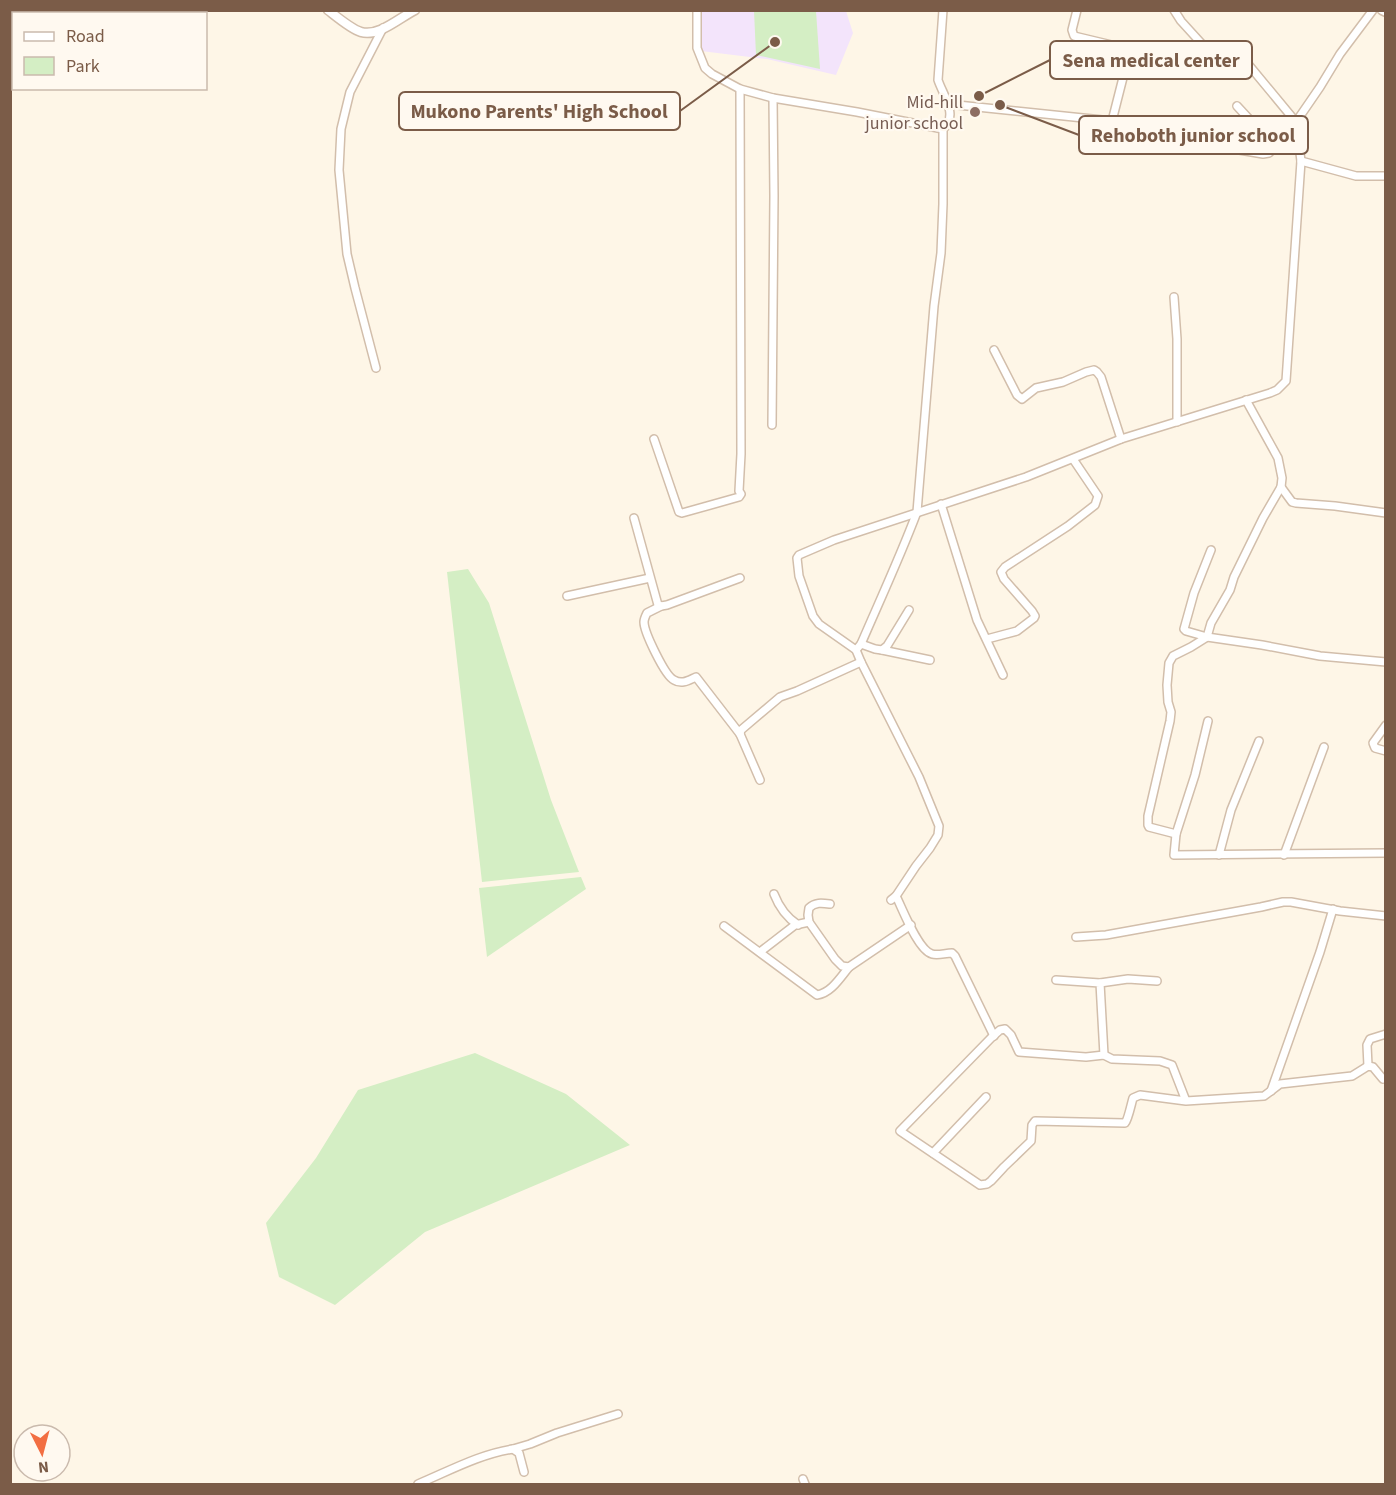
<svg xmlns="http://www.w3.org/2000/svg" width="1396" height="1495" viewBox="0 0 1396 1495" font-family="'Source Sans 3',sans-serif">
	<rect width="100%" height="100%" fill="#fef6e7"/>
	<!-- education -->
	<path fill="#f3e4fb" d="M 701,11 L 846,11 L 853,33 L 836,75 L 767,59 L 701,51 Z"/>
	<!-- green -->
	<g fill="#d4eec4">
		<path d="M 754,11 L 816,11 L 820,69 L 756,55 Z"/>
		<path d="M 468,569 L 489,603 L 551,800 L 579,872 L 482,882 L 447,572 Z"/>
		<path d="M 581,877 L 586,889 L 487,957 L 479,888 Z"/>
		<path d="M 475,1053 L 566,1094 L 630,1145 L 425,1232 L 335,1305 L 279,1277 L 266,1223 L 316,1158 L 358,1090 Z"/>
	</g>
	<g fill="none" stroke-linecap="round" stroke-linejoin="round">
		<!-- minor casing -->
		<g stroke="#d2beab" stroke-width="10">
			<g id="minor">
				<path d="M 697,10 L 697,48 L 705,68 L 712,74 L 740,89 L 773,98 L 857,112 L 943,129"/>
				<path d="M 1077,10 L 1072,30 L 1074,36 L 1120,47 L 1123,48 L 1129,54 L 1112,121"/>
				<path d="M 948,104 L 1112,121 L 1181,140 L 1263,154 L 1269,153 L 1273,149 L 1296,122 L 1320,87 L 1340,54 L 1373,10"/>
				<path d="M 1237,106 L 1275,147"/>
				<path d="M 1301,161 L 1356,176 L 1386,176"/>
				<path d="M 1174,297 L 1177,339 L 1177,422"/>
				<path d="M 994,350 L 1017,395 L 1022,399 L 1036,388 L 1063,382 L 1086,372 L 1094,370 L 1097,372 L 1101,377 L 1121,439"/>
				<path d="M 376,368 L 355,288 L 347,254 L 339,170 L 341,129 L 350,92 L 383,28"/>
				<path d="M 772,425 L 774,196 L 773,98"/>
				<path d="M 654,439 L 679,512 L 682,513 L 739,497 L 741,494 L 739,491 L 741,454 L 740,89"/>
				<path d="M 1281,487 L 1292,502 L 1296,503 L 1335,506 L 1386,513"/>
				<path d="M 941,504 L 977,620 L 1003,675"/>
				<path d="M 634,518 L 658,605 L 661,606 L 667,605 L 740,578"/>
				<path d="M 1211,550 L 1194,593 L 1184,629 L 1186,631 L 1207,637 L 1262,645 L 1320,656 L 1386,662"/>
				<path d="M 567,596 L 650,578"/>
				<path d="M 661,606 L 647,613 C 646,615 644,619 644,622 C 644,632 665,676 674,680 C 682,685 689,680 696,677 L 740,734"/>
				<path d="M 987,639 L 1017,631 L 1034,618 L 1035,616 L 1032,611 L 1004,579 L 1001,572 L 1005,567 L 1068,526 L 1095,505 L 1098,496 L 1073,459"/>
				<path d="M 861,644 L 875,649 L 882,650 L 887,646 L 909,610"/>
				<path d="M 856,650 L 861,644 C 880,600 900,557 917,512 L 934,306 L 941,253 L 943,204 L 943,129 C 959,116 943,95 938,80 L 943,10"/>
				<path d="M 882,650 L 930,660"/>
				<path d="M 1208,721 L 1195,775 L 1176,834 L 1174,855 L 1386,853"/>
				<path d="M 1386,725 L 1373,743 L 1375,748 L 1386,751"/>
				<path d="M 760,780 L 740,734 L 741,730 L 780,697 L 797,691 L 861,662"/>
				<path d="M 1176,834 L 1149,827 L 1148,825 L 1148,816 L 1170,721 L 1171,712 L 1168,702 L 1167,685 L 1169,663 L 1173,656 L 1191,647 L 1207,637 L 1211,623 L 1230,590 L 1234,577 L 1263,518 L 1281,487 L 1282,478 L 1278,458 L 1246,400"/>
				<path d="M 1219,855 L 1231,810 L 1259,741"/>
				<path d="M 1284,855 L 1324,747"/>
				<path d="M 774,894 C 779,907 786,917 798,925"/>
				<path d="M 896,896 C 903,910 918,950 932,954 C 938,956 945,953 952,953 L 955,956 L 994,1036"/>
				<path d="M 891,900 L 896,896 L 916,866 L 930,848 L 938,835 L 939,826 L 919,777 L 861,662 L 856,650 L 819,624 L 813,616 L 799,576 L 797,558 L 799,555 L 834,540 L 1026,477 L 1121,439 L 1270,393 L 1277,390 L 1286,381 L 1301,161 L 1296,122 L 1243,58 L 1237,55 L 1225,67 L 1222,66 L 1181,21 L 1174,10"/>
				<path d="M 830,904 C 822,903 815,902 809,908 L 808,915 L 809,922 L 835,959 L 842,966 L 849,967 L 911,925"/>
				<path d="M 724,926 L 817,995 C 831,993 840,978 849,967"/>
				<path d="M 1076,937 L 1106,935 L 1261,907 L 1283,902 L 1291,902 L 1340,911 L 1386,916"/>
				<path d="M 760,952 L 795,925 L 809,922"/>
				<path d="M 1056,980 L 1100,983 L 1104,1055"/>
				<path d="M 1100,983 L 1128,979 L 1157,981"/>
				<path d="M 1368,1066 L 1367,1045 L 1370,1039 L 1386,1034"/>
				<path d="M 1271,1091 L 1320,952 L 1333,909"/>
				<path d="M 1186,1101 L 1172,1065 L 1160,1061 L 1112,1059 L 1104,1055 L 1086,1057 L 1019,1052 L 1011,1035 L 1005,1029 L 1000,1030 L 992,1037 L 900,1131 L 980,1185 L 987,1184 L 991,1181 L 1004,1167 L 1031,1141 L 1032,1125 L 1035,1121 L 1125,1123 C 1128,1120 1131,1105 1133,1098 L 1140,1095 L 1186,1101 L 1264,1096 L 1280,1084 L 1352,1076 L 1368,1066 L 1373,1067 L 1383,1079"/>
				<path d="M 933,1153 L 986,1097"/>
				<path d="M 513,1449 L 530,1444 L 557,1433 L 618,1414"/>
				<path d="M 803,1479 L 805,1484"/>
				<path d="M 418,1484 C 449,1471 480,1454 513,1449 L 519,1453 L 524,1472"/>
			</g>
		</g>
		<!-- tertiary casing -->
		<g stroke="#d2beab" stroke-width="11">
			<g id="tertiary">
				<path d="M 328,10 C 337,17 351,29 361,32 C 379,37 399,18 415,10"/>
				<path d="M 1382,10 L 1386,12"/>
			</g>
		</g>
		<!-- minor -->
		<use href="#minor" stroke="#fff" stroke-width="7"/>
		<!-- tertiary -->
		<use href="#tertiary" stroke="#fff" stroke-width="8"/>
	</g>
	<!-- markers -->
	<circle fill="#8d6e63" stroke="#fff9f0" stroke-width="2" cx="975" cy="112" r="6"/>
	<g text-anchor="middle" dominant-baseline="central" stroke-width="4.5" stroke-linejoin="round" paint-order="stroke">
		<!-- education labels -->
		<g font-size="18" fill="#785e54" stroke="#fff9f0" text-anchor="end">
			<text x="963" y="102">Mid-hill<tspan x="963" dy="21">junior school</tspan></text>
		</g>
	</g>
	<!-- callouts -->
	<path fill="none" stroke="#7b5c48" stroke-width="2" d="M979 96L1050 60M775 42L680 111M1000 105L1079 135"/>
	<g fill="#7b5c48" stroke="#fff9f0" stroke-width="2">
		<circle cx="979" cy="96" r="6"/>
		<circle cx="775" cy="42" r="6"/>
		<circle cx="1000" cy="105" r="6"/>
	</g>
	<g fill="#fff9f0" stroke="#7b5c48" stroke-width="2">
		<rect x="1050" y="41" width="202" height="38" rx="6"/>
		<rect x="399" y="92" width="281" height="38" rx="6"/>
		<rect x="1079" y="116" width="229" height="38" rx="6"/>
	</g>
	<g font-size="20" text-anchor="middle" font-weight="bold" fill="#7b5c48">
		<text x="1151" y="67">Sena medical center</text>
		<text x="539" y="118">Mukono Parents' High School</text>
		<text x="1193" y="142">Rehoboth junior school</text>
	</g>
	<!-- border -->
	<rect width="1396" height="1495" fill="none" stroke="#7b5c48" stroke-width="24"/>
	<!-- legend -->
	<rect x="12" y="12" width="195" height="78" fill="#fff9f0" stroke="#cabaad" stroke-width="1.5"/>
	<rect x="24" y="32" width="30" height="9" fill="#ffffff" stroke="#cabaad" stroke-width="1.5"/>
	<text x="66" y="42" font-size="18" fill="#7b5c48">Road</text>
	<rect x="24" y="57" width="30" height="18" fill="#d4eec4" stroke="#cabaad" stroke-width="1.5"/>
	<text x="66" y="72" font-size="18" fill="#7b5c48">Park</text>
	<!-- north arrow -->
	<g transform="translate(42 1453) rotate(174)"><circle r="28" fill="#fff9f0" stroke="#cabaad" stroke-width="1.5"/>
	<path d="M0-4.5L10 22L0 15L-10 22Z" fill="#f26e42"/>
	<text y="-9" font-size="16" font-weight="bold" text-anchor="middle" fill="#7b5c48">N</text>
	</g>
</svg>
